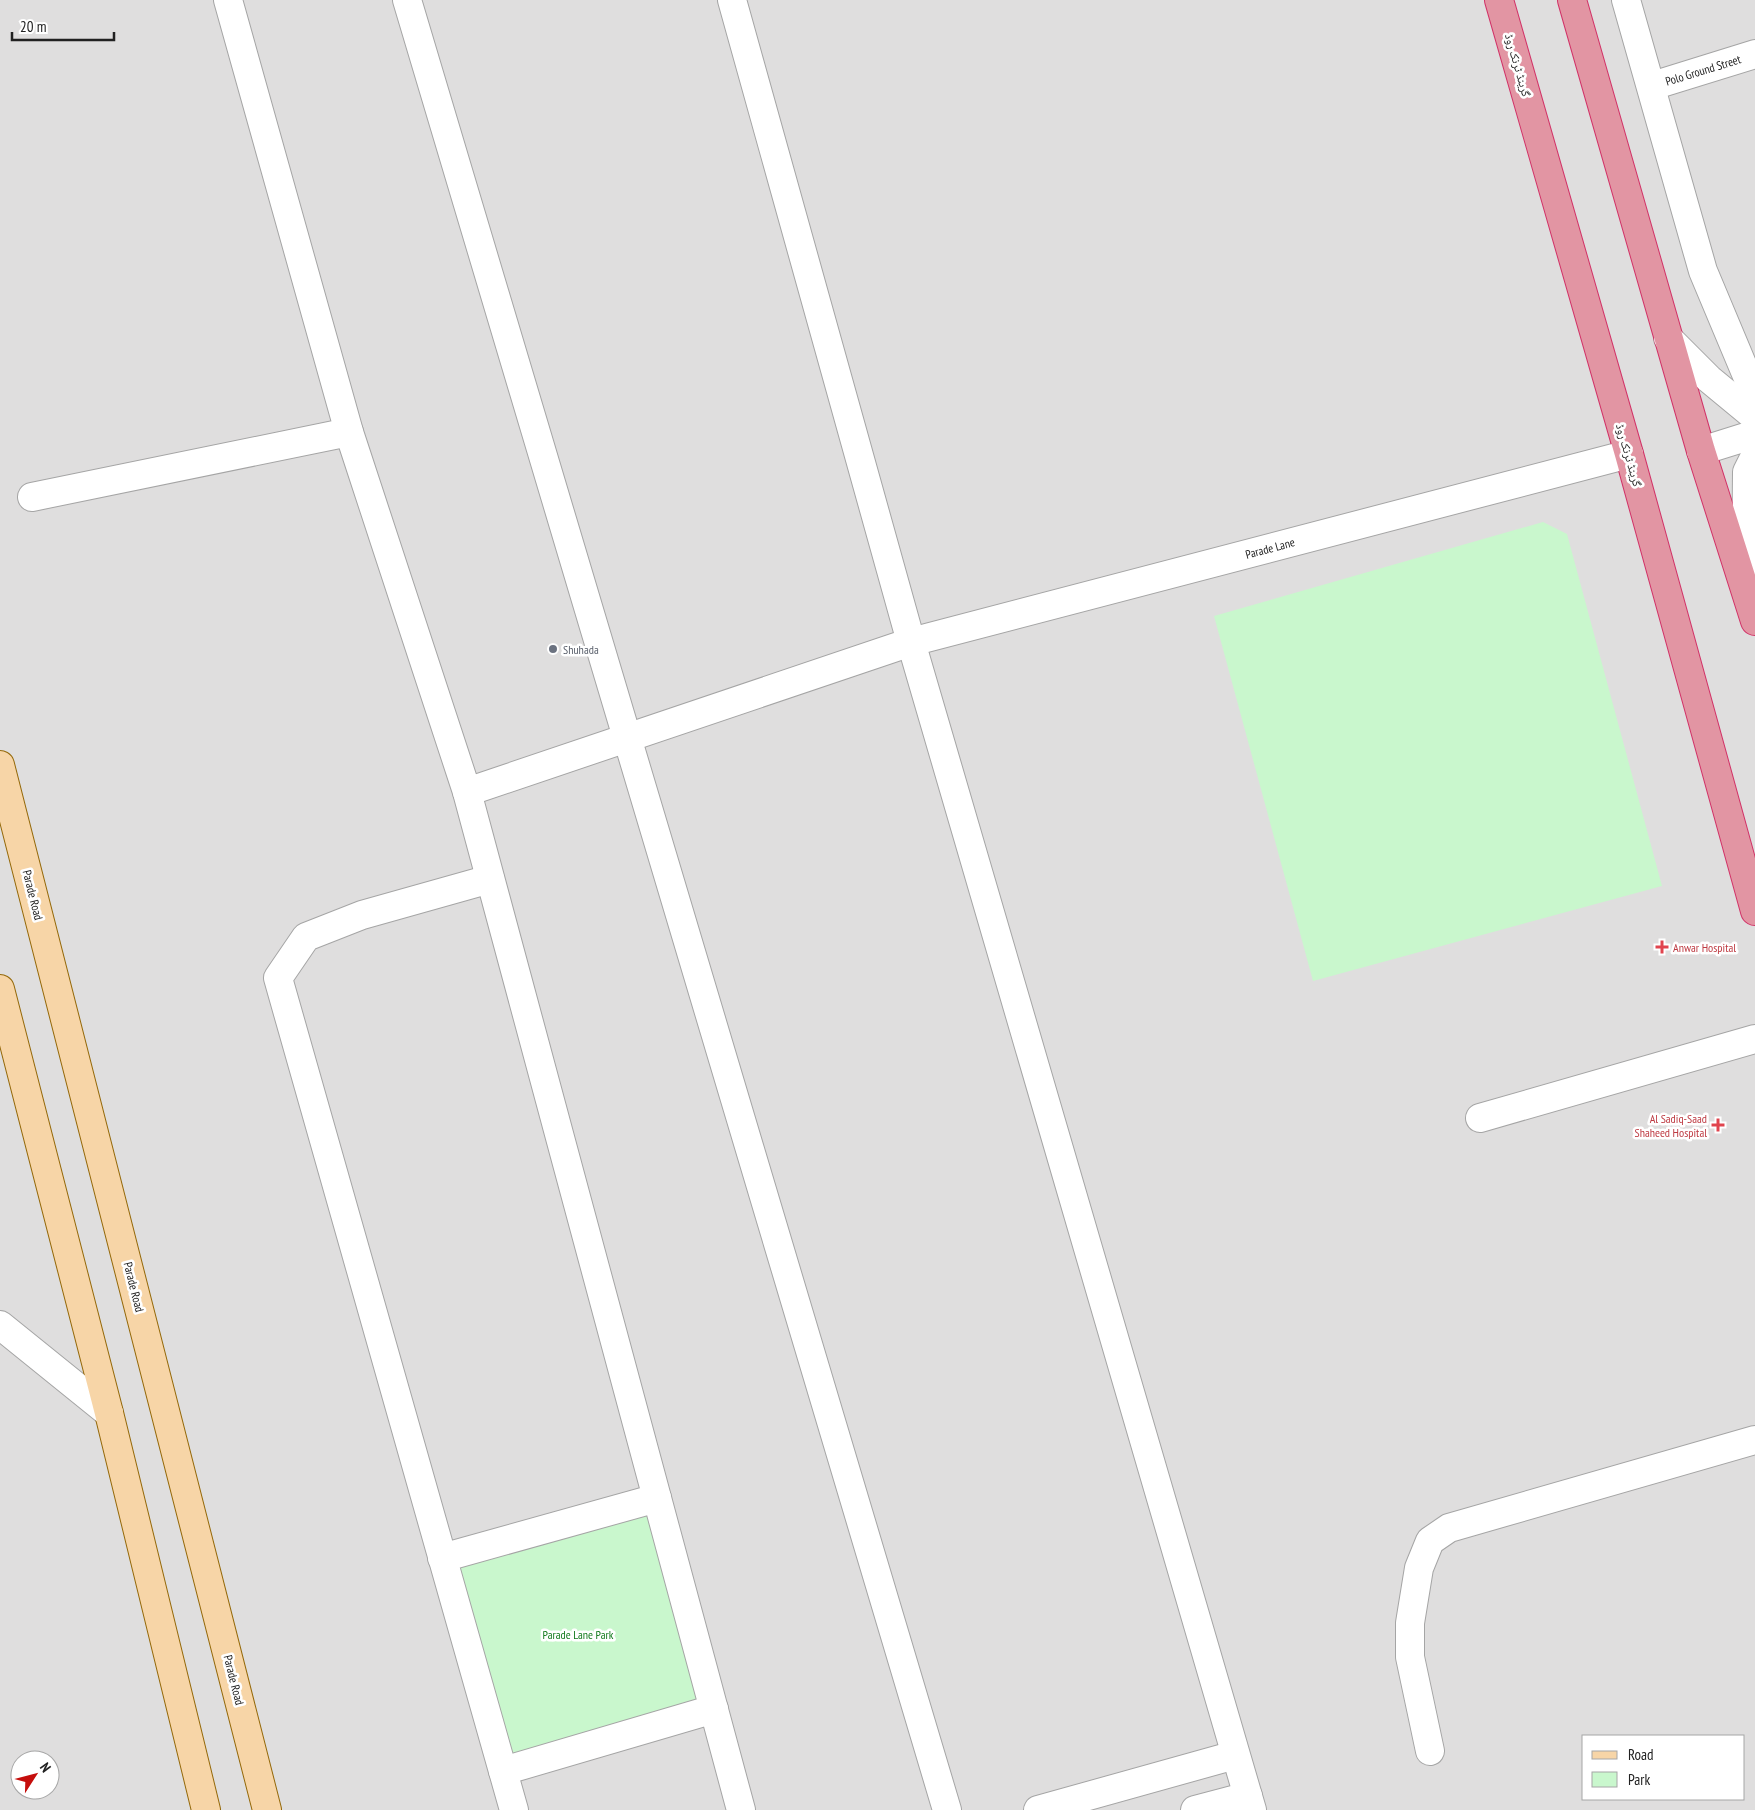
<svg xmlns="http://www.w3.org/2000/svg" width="1755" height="1810" viewBox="0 0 1755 1810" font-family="'PT Sans Narrow','Noto Naskh Arabic',sans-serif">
	<rect width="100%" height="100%" fill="#f0eee8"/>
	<!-- residential -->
	<path fill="#dfdede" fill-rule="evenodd" d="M 0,0 L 1755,0 L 1755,1810 L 0,1810 ZM 1584,1736 L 1744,1736 L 1744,1799 L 1584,1799 ZM 20,1760 L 50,1760 L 50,1790 L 20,1790 Z"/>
	<!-- park -->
	<g fill="#c9f7cd">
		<path d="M 1543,522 L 1567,534 L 1662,886 L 1313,981 L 1214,616 Z"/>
		<path d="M 657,1498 L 714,1709 L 503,1771 L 442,1558 Z"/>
	</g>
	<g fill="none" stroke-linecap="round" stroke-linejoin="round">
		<!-- minor casing -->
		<g stroke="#a5a5a5" stroke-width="30">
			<g id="minor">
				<path d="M 228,0 L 349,432 L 467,792 L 741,1810"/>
				<path d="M 407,0 L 947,1810"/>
				<path d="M 732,0 L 911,642 L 1252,1810"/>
				<path d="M 1626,0 L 1703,271 L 1755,395"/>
				<path d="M 1652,86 L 1755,54"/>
				<path d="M 1668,338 L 1709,379 L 1755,417"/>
				<path d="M 1701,451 L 1755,434"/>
				<path d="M 32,497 L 349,432"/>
				<path d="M 1746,585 L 1747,472 L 1755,456"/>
				<path d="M 467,792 L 911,642 L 1629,454"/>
				<path d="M 490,879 L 362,915 L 306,937 L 278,978 L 514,1810"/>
				<path d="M 1480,1118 L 1755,1039"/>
				<path d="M 0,1325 L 109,1413"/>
				<path d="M 442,1558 L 657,1498"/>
				<path d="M 1430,1751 L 1410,1657 L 1410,1623 L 1419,1568 L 1430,1541 L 1449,1528 L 1755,1440"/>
				<path d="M 503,1771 L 714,1709"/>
				<path d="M 1038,1810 L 1235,1755"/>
				<path d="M 1195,1810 L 1248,1796"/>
			</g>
		</g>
		<!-- major casing -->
		<g stroke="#946809" stroke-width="30">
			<g id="major">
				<path d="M 0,765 L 267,1810"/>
				<path d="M 0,989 L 109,1413 L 206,1810"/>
			</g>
		</g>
		<!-- highway casing -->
		<g stroke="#d13267" stroke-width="30">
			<g id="highway">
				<path d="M 1499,0 L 1629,454 L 1755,911"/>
				<path d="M 1572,0 L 1701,451 L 1755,621"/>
			</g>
		</g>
		<!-- minor -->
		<use href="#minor" stroke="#fff" stroke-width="28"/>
		<!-- major -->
		<use href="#major" stroke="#f7d5a7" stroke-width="28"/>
		<!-- highway -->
		<use href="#highway" stroke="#e295a3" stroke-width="28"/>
	</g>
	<!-- markers -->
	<circle fill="#6b7280" stroke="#fff" stroke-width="2" cx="553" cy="649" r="5"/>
	<g fill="#e0444e" stroke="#fff" stroke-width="2">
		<path d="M1659.5 939.5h5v5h5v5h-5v5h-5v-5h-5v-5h5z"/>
		<path d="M1715.5 1117.5h5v5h5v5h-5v5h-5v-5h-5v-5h5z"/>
	</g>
	<g text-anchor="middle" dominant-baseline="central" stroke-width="5" stroke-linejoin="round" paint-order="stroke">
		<!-- street labels -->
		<g font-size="12" fill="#212121" stroke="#fff">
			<text transform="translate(1518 65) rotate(74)">گرینڈ ٹرنک روڈ</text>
			<text transform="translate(1703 70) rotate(-17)">Polo Ground Street</text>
			<text transform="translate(1629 455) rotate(74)">گرینڈ ٹرنک روڈ</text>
			<text transform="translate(1270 548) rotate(-15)">Parade Lane</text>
			<text transform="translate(33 895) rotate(76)">Parade Road</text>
			<text transform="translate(134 1287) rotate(76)">Parade Road</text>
			<text transform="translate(234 1680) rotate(76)">Parade Road</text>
		</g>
		<!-- worship labels -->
		<g font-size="12" fill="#5b616d" stroke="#fff" text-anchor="start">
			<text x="563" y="649">Shuhada</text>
		</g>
		<!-- health labels -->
		<g font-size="12" fill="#be3a42" stroke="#fff" text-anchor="start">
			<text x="1673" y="947">Anwar Hospital</text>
			<text x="1707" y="1118" text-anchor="end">Al Sadiq-Saad<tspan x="1707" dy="14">Shaheed Hospital</tspan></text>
		</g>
		<!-- park labels -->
		<g font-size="12" fill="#137b1d" stroke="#fff">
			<text x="578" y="1634">Parade Lane Park</text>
		</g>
	</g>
	<!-- legend -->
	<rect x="1582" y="1735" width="162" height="65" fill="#ffffff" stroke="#a6a6a6"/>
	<rect x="1592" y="1751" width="25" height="8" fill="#f7d5a7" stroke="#a6a6a6"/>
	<text x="1628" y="1760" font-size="15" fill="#212121">Road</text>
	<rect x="1592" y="1772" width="25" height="15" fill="#c9f7cd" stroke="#a6a6a6"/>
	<text x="1628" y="1785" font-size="15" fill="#212121">Park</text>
	<!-- north arrow -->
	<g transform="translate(35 1775) rotate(54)"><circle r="24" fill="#ffffff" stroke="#a6a6a6"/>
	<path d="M0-4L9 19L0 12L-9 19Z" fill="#c50e0c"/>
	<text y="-8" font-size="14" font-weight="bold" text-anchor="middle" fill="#212121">N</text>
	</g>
	<!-- scale -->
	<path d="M12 32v8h102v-8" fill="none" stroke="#212121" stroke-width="2.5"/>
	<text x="20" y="32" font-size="15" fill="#212121" stroke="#ffffff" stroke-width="4" paint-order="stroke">20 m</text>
</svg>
